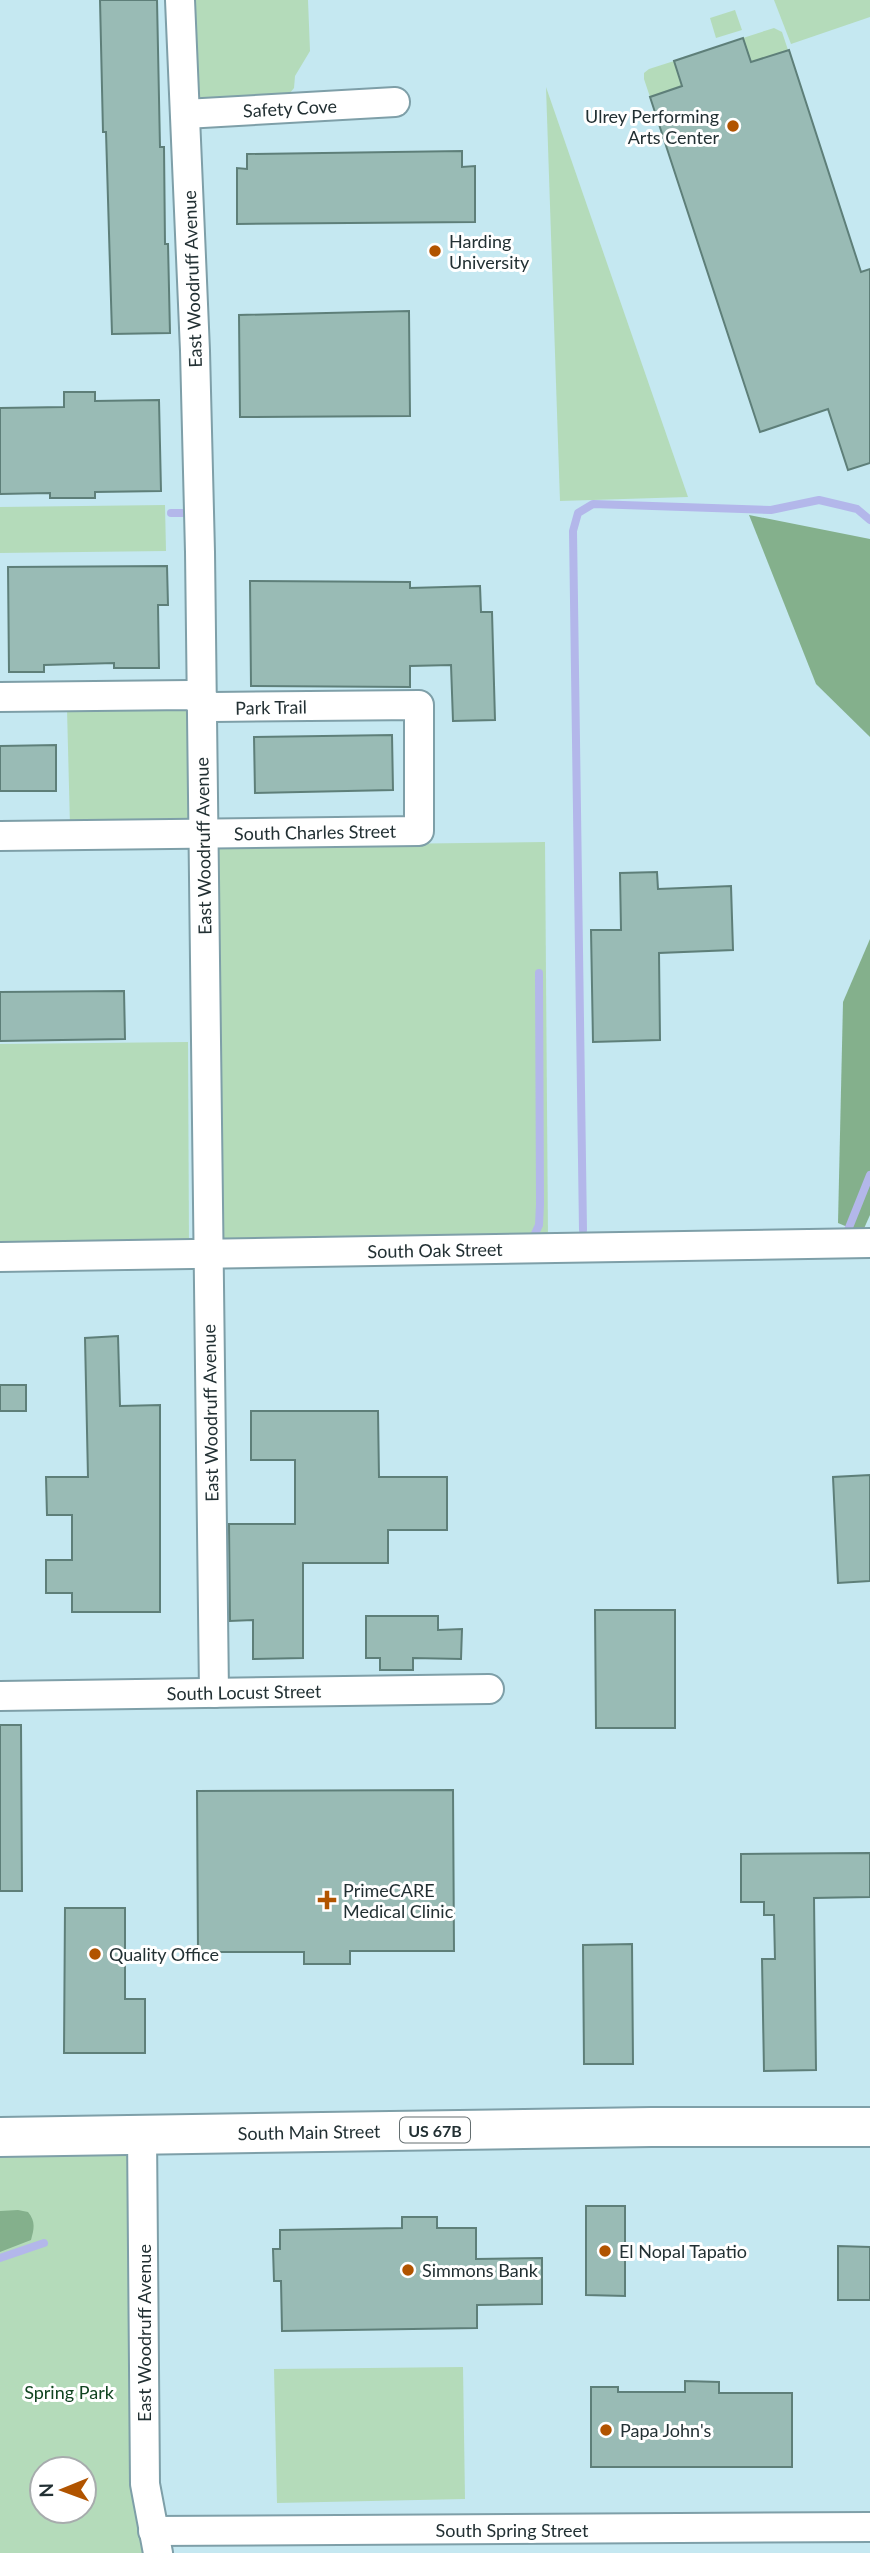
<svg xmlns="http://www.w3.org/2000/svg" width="870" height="2553" viewBox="0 0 870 2553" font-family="Lato,sans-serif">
	<rect width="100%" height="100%" fill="#c5e8f1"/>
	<!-- green -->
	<g fill="#b4dbba" fill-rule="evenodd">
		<path d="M 190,0 L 308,0 L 310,51 L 295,76 L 294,88 L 285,99 L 193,102 Z"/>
		<path d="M 774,0 L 870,0 L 870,17 L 791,44 Z"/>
		<path d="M 735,10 L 742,30 L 716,38 L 710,18 Z"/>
		<path d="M 774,28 L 782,32 L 788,50 L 751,62 L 743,38 Z"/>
		<path d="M 674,61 L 682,86 L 650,97 L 644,79 L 644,73 L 649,69 Z"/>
		<path d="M 546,87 L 688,497 L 560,501 Z"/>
		<path d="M 165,505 L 166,551 L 0,553 L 0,507 Z"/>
		<path d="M 189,707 L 191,824 L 70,826 L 67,709 Z"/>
		<path d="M 545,842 L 548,1237 L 221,1238 L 215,846 Z"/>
		<path d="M 188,1042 L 189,1244 L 0,1245 L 0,1044 Z"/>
		<path d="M 133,2155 L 143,2553 L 0,2553 L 0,2156 ZM 42,2469 L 84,2469 L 84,2511 L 42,2511 Z"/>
		<path d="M 463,2367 L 465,2499 L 277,2503 L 274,2369 Z"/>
	</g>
	<!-- forest -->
	<g fill="#84b08c">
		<path d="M 749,515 L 870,539 L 870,737 L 816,684 Z"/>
		<path d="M 870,939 L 870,1215 L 862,1233 L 838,1223 L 843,1002 Z"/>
		<path d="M 18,2210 L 28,2212 C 36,2222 34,2229 31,2240 L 0,2252 L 0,2211 Z"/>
	</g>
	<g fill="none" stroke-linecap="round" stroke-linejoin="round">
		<!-- stream -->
		<g stroke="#b3b7ea" stroke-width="8">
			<path d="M 171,513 L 183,513"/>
			<path d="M 583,1230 L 573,531 L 578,513 L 593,504 L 771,510 L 819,500 L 857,509 L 870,520"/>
			<path d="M 848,1230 L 870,1175"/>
			<path d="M 533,1238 L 539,1225 L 540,1204 L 539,973"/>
			<path d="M 0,2258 L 44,2243"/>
		</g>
	</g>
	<!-- building -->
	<g fill="#99bbb5" stroke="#5e7f79" stroke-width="2">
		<path d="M 100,0 L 157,0 L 160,147 L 164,147 L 165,244 L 168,244 L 170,333 L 112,334 L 106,132 L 103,132 Z"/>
		<path d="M 743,38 L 751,62 L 789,50 L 861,272 L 870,269 L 870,463 L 848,470 L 828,409 L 760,432 L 650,97 L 682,86 L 674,61 Z"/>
		<path d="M 462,151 L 462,167 L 475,166 L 475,222 L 237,224 L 237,168 L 247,169 L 247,154 Z"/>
		<path d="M 409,311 L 410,416 L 240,417 L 239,315 Z"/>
		<path d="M 64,392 L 95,392 L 95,401 L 159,400 L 161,491 L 95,492 L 95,498 L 50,498 L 50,493 L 0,494 L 0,408 L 64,407 Z"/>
		<path d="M 167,566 L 168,605 L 158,605 L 159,668 L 114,668 L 114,663 L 44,665 L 44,672 L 9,672 L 8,567 Z"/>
		<path d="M 250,581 L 410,582 L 410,588 L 480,586 L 481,612 L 492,612 L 495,720 L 453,721 L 451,665 L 410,666 L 410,687 L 251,686 Z"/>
		<path d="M 392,735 L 393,790 L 255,793 L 254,737 Z"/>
		<path d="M 56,745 L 56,791 L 0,791 L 0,746 Z"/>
		<path d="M 657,872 L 658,889 L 731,886 L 733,950 L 659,953 L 660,1040 L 593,1042 L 591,930 L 621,930 L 620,873 Z"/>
		<path d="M 124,991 L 125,1039 L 0,1041 L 0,992 Z"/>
		<path d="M 118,1336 L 120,1406 L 160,1405 L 160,1612 L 72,1612 L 72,1593 L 46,1593 L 46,1560 L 72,1560 L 72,1515 L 47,1515 L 46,1477 L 88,1477 L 85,1338 Z"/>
		<rect x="0" y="1385" width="26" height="26"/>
		<path d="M 251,1411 L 378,1411 L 379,1477 L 447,1477 L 447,1530 L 388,1530 L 388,1563 L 303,1563 L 303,1658 L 253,1659 L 253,1620 L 230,1621 L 229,1524 L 295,1524 L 295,1460 L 251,1460 Z"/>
		<path d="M 870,1475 L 870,1581 L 838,1583 L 833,1477 Z"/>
		<path d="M 595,1610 L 675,1610 L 675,1728 L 596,1728 Z"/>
		<path d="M 366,1616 L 438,1616 L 438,1630 L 462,1629 L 461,1659 L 413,1658 L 413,1670 L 380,1670 L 380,1658 L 366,1658 Z"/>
		<path d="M 0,1725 L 21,1725 L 22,1891 L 0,1891 Z"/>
		<path d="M 453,1790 L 454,1951 L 350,1951 L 350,1964 L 304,1964 L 304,1952 L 198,1952 L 197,1791 Z"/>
		<path d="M 870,1853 L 870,1897 L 814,1898 L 816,2070 L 764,2071 L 762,1959 L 775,1959 L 774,1915 L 764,1915 L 764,1902 L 741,1902 L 741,1854 Z"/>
		<path d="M 65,1908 L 125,1908 L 125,1999 L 145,1999 L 145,2053 L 64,2053 Z"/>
		<path d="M 632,1944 L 633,2064 L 584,2064 L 583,1945 Z"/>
		<path d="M 586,2206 L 625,2206 L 625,2296 L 586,2295 Z"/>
		<path d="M 402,2217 L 437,2217 L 437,2228 L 476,2228 L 476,2259 L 542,2258 L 542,2304 L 477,2305 L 477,2328 L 282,2331 L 281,2281 L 274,2281 L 273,2249 L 280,2249 L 280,2230 L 402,2228 Z"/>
		<path d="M 838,2246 L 870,2247 L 870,2300 L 838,2300 Z"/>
		<path d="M 685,2381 L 719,2382 L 719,2393 L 792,2393 L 792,2467 L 591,2467 L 591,2387 L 618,2387 L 618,2392 L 685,2392 Z"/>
	</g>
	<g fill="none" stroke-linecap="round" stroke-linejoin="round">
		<!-- minor casing -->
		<g stroke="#7e9fa8" stroke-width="32">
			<g id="minor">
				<path d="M 180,0 L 195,351 L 200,552 L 214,1693"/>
				<path d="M 185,114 L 395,102"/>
				<path d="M 0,697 L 190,695 L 213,707 L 419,705 L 419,831 L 0,836"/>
				<path d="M 0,1257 L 870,1243"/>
				<path d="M 0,1696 L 489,1689"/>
				<path d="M 142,2134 L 145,2484 L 158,2553"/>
				<path d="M 153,2531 L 870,2527"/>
			</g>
		</g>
		<!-- primary casing -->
		<g stroke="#7e9fa8" stroke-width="42">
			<path id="primary" d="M 0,2137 L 651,2127 L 870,2127"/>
		</g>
		<!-- minor -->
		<use href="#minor" stroke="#fff" stroke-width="28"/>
		<!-- primary -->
		<use href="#primary" stroke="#fff" stroke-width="38"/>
	</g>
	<!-- markers -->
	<g fill="#b15400" stroke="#fff" stroke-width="2.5">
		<circle cx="733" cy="126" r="7"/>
		<circle cx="435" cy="251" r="7"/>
		<path d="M323.5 1889.5h7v7h7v7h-7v7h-7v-7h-7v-7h7z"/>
		<circle cx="95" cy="1954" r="7"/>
		<circle cx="605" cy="2251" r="7"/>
		<circle cx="408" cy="2270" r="7"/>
		<circle cx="606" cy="2430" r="7"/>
	</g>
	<g text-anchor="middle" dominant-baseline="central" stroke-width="6" stroke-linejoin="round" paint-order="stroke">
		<!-- shield labels -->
		<rect fill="#fff" stroke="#646e70" stroke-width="2" x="400" y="2117.5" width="70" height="25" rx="5"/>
		<g font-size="16" font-weight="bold" fill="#223033">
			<text x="435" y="2130">US 67B</text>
		</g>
		<!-- street labels -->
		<g font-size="18" fill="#223033" stroke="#fff">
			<text transform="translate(290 108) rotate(-3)">Safety Cove</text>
			<text transform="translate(192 279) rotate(-92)">East Woodruff Avenue</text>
			<text transform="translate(271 707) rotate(-1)">Park Trail</text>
			<text transform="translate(315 832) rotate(-1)">South Charles Street</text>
			<text transform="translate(203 846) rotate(-91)">East Woodruff Avenue</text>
			<text transform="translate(435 1250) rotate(-1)">South Oak Street</text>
			<text transform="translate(210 1413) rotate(-91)">East Woodruff Avenue</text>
			<text transform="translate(244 1692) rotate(-1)">South Locust Street</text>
			<text transform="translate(309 2132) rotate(-1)">South Main Street</text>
			<text transform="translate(144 2333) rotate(-90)">East Woodruff Avenue</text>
			<text x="512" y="2530">South Spring Street</text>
		</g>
		<!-- poi labels -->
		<g font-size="18" fill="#223033" stroke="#fff" text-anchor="start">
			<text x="719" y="116" text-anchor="end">Ulrey Performing<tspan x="719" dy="21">Arts Center</tspan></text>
			<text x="449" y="241">Harding<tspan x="449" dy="21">University</tspan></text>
			<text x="343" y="1890">PrimeCARE<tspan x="343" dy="21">Medical Clinic</tspan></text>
			<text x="109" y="1954">Quality Office</text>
			<text x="619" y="2251">El Nopal Tapatio</text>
			<text x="422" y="2270">Simmons Bank</text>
			<text x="620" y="2430">Papa John's</text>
		</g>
		<!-- park labels -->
		<g font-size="18" fill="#114421" stroke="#fff">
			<text x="69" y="2392">Spring Park</text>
		</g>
	</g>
	<!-- north arrow -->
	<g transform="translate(63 2490) rotate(269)"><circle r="33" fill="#ffffff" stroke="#a7acad" stroke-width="2"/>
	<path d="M0-5L12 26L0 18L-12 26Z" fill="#b15400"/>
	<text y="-10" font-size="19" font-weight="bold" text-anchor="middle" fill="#223033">N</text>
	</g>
</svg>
